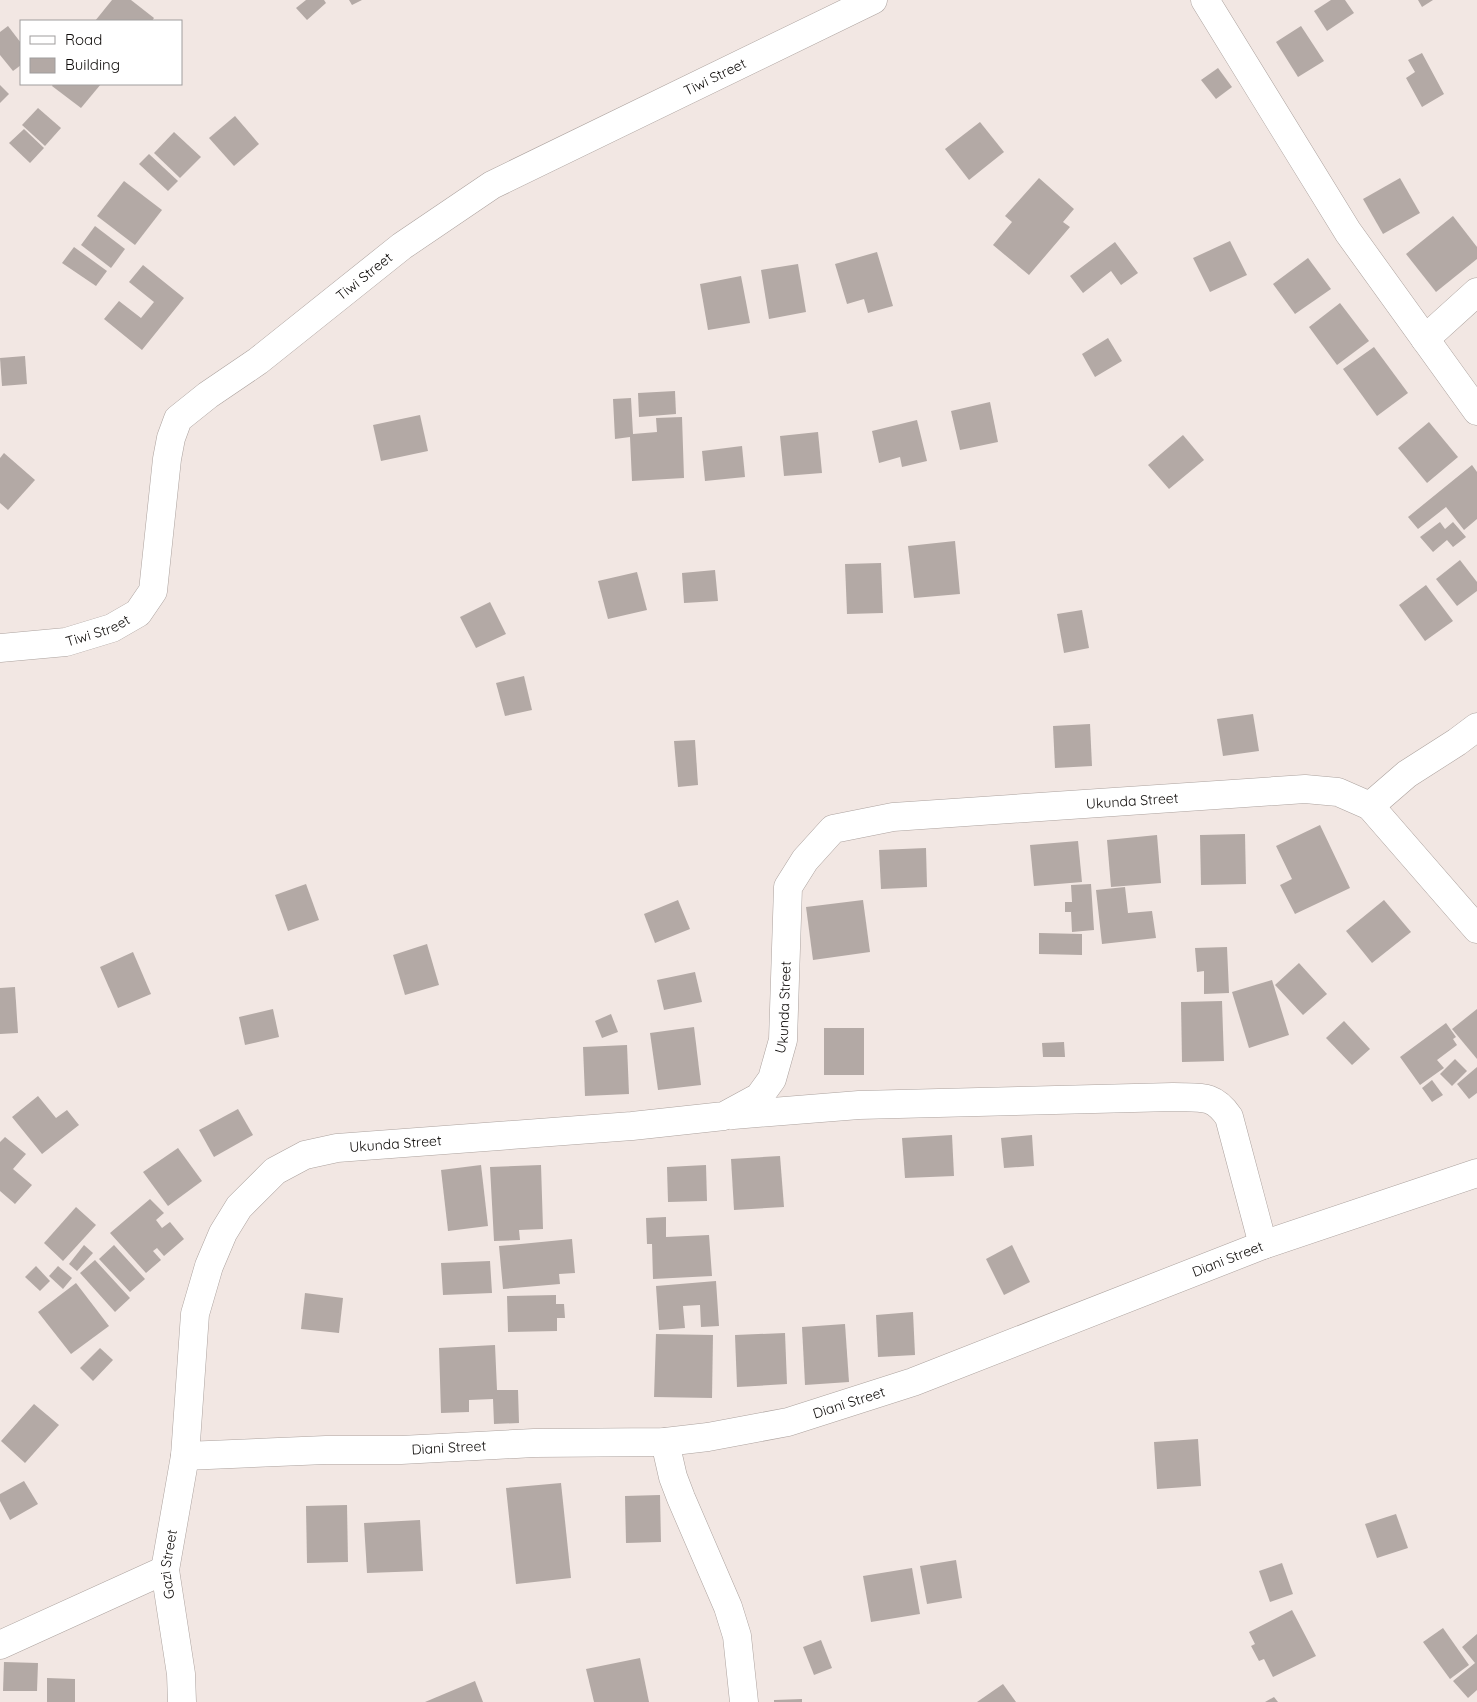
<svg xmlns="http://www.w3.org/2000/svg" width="1477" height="1702" viewBox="0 0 1477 1702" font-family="Quicksand,sans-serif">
	<rect width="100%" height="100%" fill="#f2e7e3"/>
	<!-- building -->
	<g fill="#b3a9a5">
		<path d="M 112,0 L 131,0 L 154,18 L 152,21 L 95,21 Z"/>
		<path d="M 306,0 L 324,0 L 326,3 L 307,20 L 296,8 Z"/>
		<path d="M 349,0 L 362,0 L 352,5 Z"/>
		<path d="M 1331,0 L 1345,0 L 1354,13 L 1327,31 L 1314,11 Z"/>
		<path d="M 1418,0 L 1433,0 L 1422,7 Z"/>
		<path d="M 8,26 L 21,43 L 21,65 L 13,71 L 0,55 L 0,32 Z"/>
		<path d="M 1301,26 L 1324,61 L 1298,77 L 1276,42 Z"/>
		<path d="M 1422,53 L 1444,94 L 1422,107 L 1406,78 L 1415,72 L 1408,60 Z"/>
		<path d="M 1218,68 L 1232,87 L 1216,99 L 1201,80 Z"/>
		<path d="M 53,84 L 101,84 L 81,108 L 52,86 Z"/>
		<path d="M 0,85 L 9,94 L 0,103 Z"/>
		<path d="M 38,108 L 61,128 L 45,146 L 22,125 Z"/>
		<path d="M 235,116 L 259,144 L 234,166 L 209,138 Z"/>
		<path d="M 980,122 L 1004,152 L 969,180 L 945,149 Z"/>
		<path d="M 24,129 L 44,148 L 30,163 L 9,143 Z"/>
		<path d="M 174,132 L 201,157 L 180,178 L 154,153 Z"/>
		<path d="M 149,154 L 178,181 L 168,191 L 139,164 Z"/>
		<path d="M 1039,178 L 1074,209 L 1063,222 L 1070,227 L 1029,275 L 993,245 L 1012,222 L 1005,216 Z"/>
		<path d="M 1400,178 L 1420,213 L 1383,234 L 1363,199 Z"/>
		<path d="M 124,181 L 162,210 L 135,245 L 97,216 Z"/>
		<path d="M 1453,216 L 1477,247 L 1477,259 L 1436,292 L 1406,254 Z"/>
		<path d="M 95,226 L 125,249 L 111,268 L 81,245 Z"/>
		<path d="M 1230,241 L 1247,275 L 1210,292 L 1193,258 Z"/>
		<path d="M 1115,242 L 1138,273 L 1121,285 L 1111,271 L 1083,293 L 1070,276 Z"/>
		<path d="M 74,247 L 107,271 L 96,286 L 62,263 Z"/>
		<path d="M 877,252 L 893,306 L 868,313 L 864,299 L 847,304 L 835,264 Z"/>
		<path d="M 1308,258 L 1331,289 L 1295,314 L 1273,284 Z"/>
		<path d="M 798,264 L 806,312 L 769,319 L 761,270 Z"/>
		<path d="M 143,265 L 184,298 L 142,350 L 104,319 L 119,301 L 141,318 L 154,302 L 129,282 Z"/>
		<path d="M 741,276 L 750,323 L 708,330 L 700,284 Z"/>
		<path d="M 1340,303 L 1369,341 L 1337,365 L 1309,327 Z"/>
		<path d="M 1108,338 L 1122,361 L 1095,377 L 1082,354 Z"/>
		<path d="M 1374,347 L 1408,393 L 1377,416 L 1343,369 Z"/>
		<path d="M 25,356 L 27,384 L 2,386 L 0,358 Z"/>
		<path d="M 675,391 L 676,414 L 639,417 L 638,393 Z"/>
		<path d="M 631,398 L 633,434 L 657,432 L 656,418 L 682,417 L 684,478 L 632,481 L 630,437 L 615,439 L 613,399 Z"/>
		<path d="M 990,402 L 998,442 L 960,450 L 951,411 Z"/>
		<path d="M 420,415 L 428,451 L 381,461 L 373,425 Z"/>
		<path d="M 917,420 L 927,461 L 902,467 L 900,457 L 879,463 L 872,431 Z"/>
		<path d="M 1429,422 L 1458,457 L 1427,483 L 1398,448 Z"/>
		<path d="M 818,432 L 822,473 L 784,476 L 780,436 Z"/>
		<path d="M 1183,435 L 1204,460 L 1169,489 L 1148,465 Z"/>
		<path d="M 742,446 L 745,477 L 705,481 L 702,451 Z"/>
		<path d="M 4,453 L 35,480 L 8,510 L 0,503 L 0,458 Z"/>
		<path d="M 1472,465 L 1477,472 L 1477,519 L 1464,530 L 1446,507 L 1418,529 L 1408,517 Z"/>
		<path d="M 1440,522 L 1445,529 L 1453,522 L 1466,537 L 1453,547 L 1447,540 L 1433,552 L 1420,537 Z"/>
		<path d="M 955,541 L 960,594 L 914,598 L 908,546 Z"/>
		<path d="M 1460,560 L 1477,582 L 1477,591 L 1457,606 L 1436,579 Z"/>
		<path d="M 881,563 L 883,613 L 847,614 L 845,564 Z"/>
		<path d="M 715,570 L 718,601 L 684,603 L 682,573 Z"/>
		<path d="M 637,572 L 647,610 L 608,619 L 598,581 Z"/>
		<path d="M 1426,585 L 1453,621 L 1425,641 L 1399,605 Z"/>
		<path d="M 490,602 L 506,634 L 476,648 L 460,617 Z"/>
		<path d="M 1082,610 L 1089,648 L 1064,653 L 1057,614 Z"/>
		<path d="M 524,676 L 532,710 L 505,716 L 496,683 Z"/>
		<path d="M 1253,714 L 1259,751 L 1223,756 L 1217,719 Z"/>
		<path d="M 1090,724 L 1092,766 L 1055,768 L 1053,726 Z"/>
		<path d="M 695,740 L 698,785 L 678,787 L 674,741 Z"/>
		<path d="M 1320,825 L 1350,888 L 1295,914 L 1280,885 L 1292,879 L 1276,846 Z"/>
		<path d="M 1245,834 L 1246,884 L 1201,885 L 1200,835 Z"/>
		<path d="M 1157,835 L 1161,883 L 1111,887 L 1107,840 Z"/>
		<path d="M 1078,841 L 1082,882 L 1034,886 L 1030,845 Z"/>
		<path d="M 926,848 L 927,887 L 881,889 L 879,850 Z"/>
		<path d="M 306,884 L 319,920 L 288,931 L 275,895 Z"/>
		<path d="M 1091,884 L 1094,930 L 1072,932 L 1071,912 L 1065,912 L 1065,902 L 1072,902 L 1071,885 Z"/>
		<path d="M 1125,887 L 1128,913 L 1152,911 L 1156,938 L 1102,944 L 1096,890 Z"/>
		<path d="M 678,900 L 690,929 L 655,943 L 644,914 Z"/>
		<path d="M 863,900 L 870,952 L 813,960 L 806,907 Z"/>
		<path d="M 1384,900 L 1411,932 L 1372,963 L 1346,931 Z"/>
		<path d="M 1039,933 L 1082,934 L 1082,955 L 1039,954 Z"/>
		<path d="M 427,944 L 439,985 L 405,995 L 393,955 Z"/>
		<path d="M 1227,947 L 1229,993 L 1204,994 L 1204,971 L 1197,972 L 1195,948 Z"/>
		<path d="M 133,952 L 151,994 L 118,1008 L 100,967 Z"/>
		<path d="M 1299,963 L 1327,994 L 1303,1015 L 1275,985 Z"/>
		<path d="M 695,972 L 702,1002 L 664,1010 L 657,980 Z"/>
		<path d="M 1272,980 L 1289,1035 L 1249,1048 L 1232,992 Z"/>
		<path d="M 15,987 L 18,1033 L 0,1034 L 0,988 Z"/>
		<path d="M 1222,1001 L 1224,1061 L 1182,1062 L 1181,1002 Z"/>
		<path d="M 273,1009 L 279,1037 L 245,1045 L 239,1017 Z"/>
		<path d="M 1477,1009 L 1477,1059 L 1452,1029 Z"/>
		<path d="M 611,1014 L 618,1032 L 602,1038 L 595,1021 Z"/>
		<path d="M 1344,1021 L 1370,1049 L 1352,1065 L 1326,1038 Z"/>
		<path d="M 1446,1023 L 1456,1037 L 1453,1039 L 1457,1045 L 1437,1060 L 1444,1068 L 1420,1085 L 1400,1057 Z"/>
		<path d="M 694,1027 L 701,1085 L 658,1090 L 650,1033 Z"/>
		<rect x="824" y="1028" width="40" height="47"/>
		<path d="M 1064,1042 L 1065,1057 L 1043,1057 L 1042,1043 Z"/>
		<path d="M 627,1045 L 629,1094 L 585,1096 L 583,1047 Z"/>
		<path d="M 1455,1059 L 1467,1071 L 1452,1086 L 1440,1074 Z"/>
		<path d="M 1477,1067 L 1477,1093 L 1469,1099 L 1457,1084 Z"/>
		<path d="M 1432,1080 L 1443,1095 L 1432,1102 L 1422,1088 Z"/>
		<path d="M 38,1096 L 56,1118 L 67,1110 L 79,1125 L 42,1154 L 12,1117 Z"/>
		<path d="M 238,1109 L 253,1135 L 214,1157 L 199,1130 Z"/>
		<path d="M 952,1135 L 954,1176 L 905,1178 L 902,1138 Z"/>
		<path d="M 1032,1135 L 1034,1166 L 1004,1168 L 1001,1138 Z"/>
		<path d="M 5,1137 L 26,1154 L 13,1169 L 32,1185 L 15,1204 L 0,1191 L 0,1142 Z"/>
		<path d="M 178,1148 L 202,1181 L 168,1206 L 143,1172 Z"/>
		<path d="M 780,1156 L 784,1207 L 734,1210 L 731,1159 Z"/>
		<path d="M 481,1165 L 488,1226 L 448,1231 L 441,1170 Z"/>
		<path d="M 541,1165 L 543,1229 L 519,1230 L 520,1240 L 494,1241 L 490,1167 Z"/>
		<path d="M 706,1165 L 707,1201 L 668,1202 L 667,1167 Z"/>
		<path d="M 150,1199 L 164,1213 L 156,1220 L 162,1228 L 170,1222 L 184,1239 L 164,1256 L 157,1248 L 153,1251 L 161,1260 L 146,1273 L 110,1233 Z"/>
		<path d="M 76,1207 L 96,1225 L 63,1261 L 44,1243 Z"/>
		<path d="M 666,1217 L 666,1237 L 709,1235 L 712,1276 L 653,1279 L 652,1244 L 647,1244 L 646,1218 Z"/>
		<path d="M 572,1239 L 575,1273 L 559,1274 L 560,1284 L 503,1289 L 499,1246 Z"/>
		<path d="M 84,1245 L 93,1253 L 77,1271 L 69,1264 Z"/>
		<path d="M 114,1245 L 145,1279 L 130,1292 L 99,1259 Z"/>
		<path d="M 1012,1245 L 1030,1282 L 1004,1295 L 986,1259 Z"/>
		<path d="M 95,1260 L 130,1298 L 115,1312 L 80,1273 Z"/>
		<path d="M 490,1261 L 492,1293 L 443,1295 L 441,1263 Z"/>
		<path d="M 36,1266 L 50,1281 L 40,1291 L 25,1277 Z"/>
		<path d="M 58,1266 L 72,1278 L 63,1289 L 49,1276 Z"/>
		<path d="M 716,1281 L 719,1326 L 701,1327 L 700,1305 L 683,1306 L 685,1328 L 659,1330 L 656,1286 Z"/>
		<path d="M 76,1283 L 109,1326 L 71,1354 L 38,1312 Z"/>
		<path d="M 305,1293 L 343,1298 L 339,1333 L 301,1329 Z"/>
		<path d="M 556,1295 L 556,1304 L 564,1304 L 565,1318 L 557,1318 L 557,1331 L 508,1332 L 507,1296 Z"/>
		<path d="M 913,1312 L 915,1355 L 878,1357 L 876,1315 Z"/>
		<path d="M 845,1324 L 849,1382 L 805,1385 L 802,1327 Z"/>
		<path d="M 785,1333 L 787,1384 L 737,1387 L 735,1335 Z"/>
		<path d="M 656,1334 L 713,1335 L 712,1398 L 654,1397 Z"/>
		<path d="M 495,1345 L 497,1390 L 518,1390 L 519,1423 L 494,1424 L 493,1399 L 469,1400 L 469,1412 L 441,1413 L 439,1348 Z"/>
		<path d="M 100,1348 L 113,1360 L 93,1381 L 80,1368 Z"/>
		<path d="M 34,1404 L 59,1425 L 25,1463 L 1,1441 Z"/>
		<path d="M 1198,1439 L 1201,1486 L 1157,1489 L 1154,1442 Z"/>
		<path d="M 24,1481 L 38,1504 L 10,1520 L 0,1501 L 0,1494 Z"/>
		<path d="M 561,1483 L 571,1578 L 516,1584 L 506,1488 Z"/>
		<path d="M 660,1495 L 661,1542 L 626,1543 L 625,1496 Z"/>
		<path d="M 347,1505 L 348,1562 L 307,1563 L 306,1506 Z"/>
		<path d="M 1396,1514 L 1408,1548 L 1377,1558 L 1365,1524 Z"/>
		<path d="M 420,1520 L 423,1571 L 367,1573 L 364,1523 Z"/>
		<path d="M 956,1560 L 962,1598 L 927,1604 L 920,1566 Z"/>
		<path d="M 1282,1563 L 1293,1594 L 1270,1602 L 1259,1571 Z"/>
		<path d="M 912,1568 L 920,1614 L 871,1622 L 863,1576 Z"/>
		<path d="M 1292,1610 L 1316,1656 L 1273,1677 L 1264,1659 L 1259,1661 L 1251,1646 L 1255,1644 L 1249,1632 Z"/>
		<path d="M 1443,1628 L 1469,1665 L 1450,1679 L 1423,1642 Z"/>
		<path d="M 1477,1634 L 1477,1690 L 1468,1698 L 1453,1681 L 1475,1663 L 1462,1647 Z"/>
		<path d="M 821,1640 L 832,1668 L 814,1675 L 803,1647 Z"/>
		<path d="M 640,1658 L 649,1702 L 594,1702 L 586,1669 Z"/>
		<path d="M 4,1662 L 38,1663 L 37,1691 L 3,1691 Z"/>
		<path d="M 47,1678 L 75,1679 L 75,1702 L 47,1702 Z"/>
		<path d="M 475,1681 L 483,1702 L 425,1702 Z"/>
		<path d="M 1003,1684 L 1016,1702 L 977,1702 Z"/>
		<path d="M 1274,1697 L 1278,1702 L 1265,1702 Z"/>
		<path d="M 802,1699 L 802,1702 L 774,1702 L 774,1700 Z"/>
	</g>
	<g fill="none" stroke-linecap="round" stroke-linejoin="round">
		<!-- minor casing -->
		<g stroke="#aca29e" stroke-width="29">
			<g id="minor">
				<path d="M 1205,0 L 1348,232 L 1477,411"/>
				<path d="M 1425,339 L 1477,292"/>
				<path id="s1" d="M 0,648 L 66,642 L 112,628 L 138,613 L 153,591 L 167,459 L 171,438 L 178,419 L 208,395 L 258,361 L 402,246 L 492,185 L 873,0"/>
				<path d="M 1370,806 L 1407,774 L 1457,742 L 1477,727"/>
				<path d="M 733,1115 L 859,1105 L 1173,1097 C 1199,1098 1213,1093 1229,1117 L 1263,1245"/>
				<path d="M 665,1442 L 673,1477 L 681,1498 L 728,1607 L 737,1636 L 744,1702"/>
				<path id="s2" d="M 185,1456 L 326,1450 L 401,1450 L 534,1443 L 665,1442 L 708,1437 L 788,1422 L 913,1382 L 1263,1245 L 1477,1173"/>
				<path d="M 0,1645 L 165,1570"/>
				<path id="s3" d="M 182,1702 L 181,1674 L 165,1570 L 185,1456 L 195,1314 L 209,1266 L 223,1233 L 239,1207 L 275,1171 L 305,1155 L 337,1148 L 632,1126 L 724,1116 L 759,1097 L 772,1079 L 783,1040 L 788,887 L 805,860 L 833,829 L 893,817 L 1305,789 L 1338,792 L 1370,806 L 1477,929"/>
			</g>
		</g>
		<!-- minor -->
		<use href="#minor" stroke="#fff" stroke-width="28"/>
	</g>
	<g text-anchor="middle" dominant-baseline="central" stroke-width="4.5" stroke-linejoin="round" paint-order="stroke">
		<!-- street labels -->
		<g font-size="14" fill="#0e0b09" stroke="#fff">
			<text stroke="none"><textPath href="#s1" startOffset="985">Tiwi Street</textPath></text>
			<text stroke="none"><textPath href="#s1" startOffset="580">Tiwi Street</textPath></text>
			<text stroke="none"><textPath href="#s1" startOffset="100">Tiwi Street</textPath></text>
			<text stroke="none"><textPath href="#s3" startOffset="1644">Ukunda Street</textPath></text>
			<text stroke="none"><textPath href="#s3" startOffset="1149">Ukunda Street</textPath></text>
			<text stroke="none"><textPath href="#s3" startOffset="684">Ukunda Street</textPath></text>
			<text stroke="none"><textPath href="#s2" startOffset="1074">Diani Street</textPath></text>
			<text stroke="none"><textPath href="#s2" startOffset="669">Diani Street</textPath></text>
			<text stroke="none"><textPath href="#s2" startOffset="264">Diani Street</textPath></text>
			<text stroke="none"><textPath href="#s3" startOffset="139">Gazi Street</textPath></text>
		</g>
	</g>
	<!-- legend -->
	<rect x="20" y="20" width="162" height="65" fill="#ffffff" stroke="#9f9d9d"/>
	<rect x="30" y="36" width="25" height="8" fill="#ffffff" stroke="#9f9d9d"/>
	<text x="65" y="45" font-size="15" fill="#0e0b09">Road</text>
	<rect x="30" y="58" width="25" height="15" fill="#b3a9a5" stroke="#9f9d9d"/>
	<text x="65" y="70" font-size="15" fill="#0e0b09">Building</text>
</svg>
